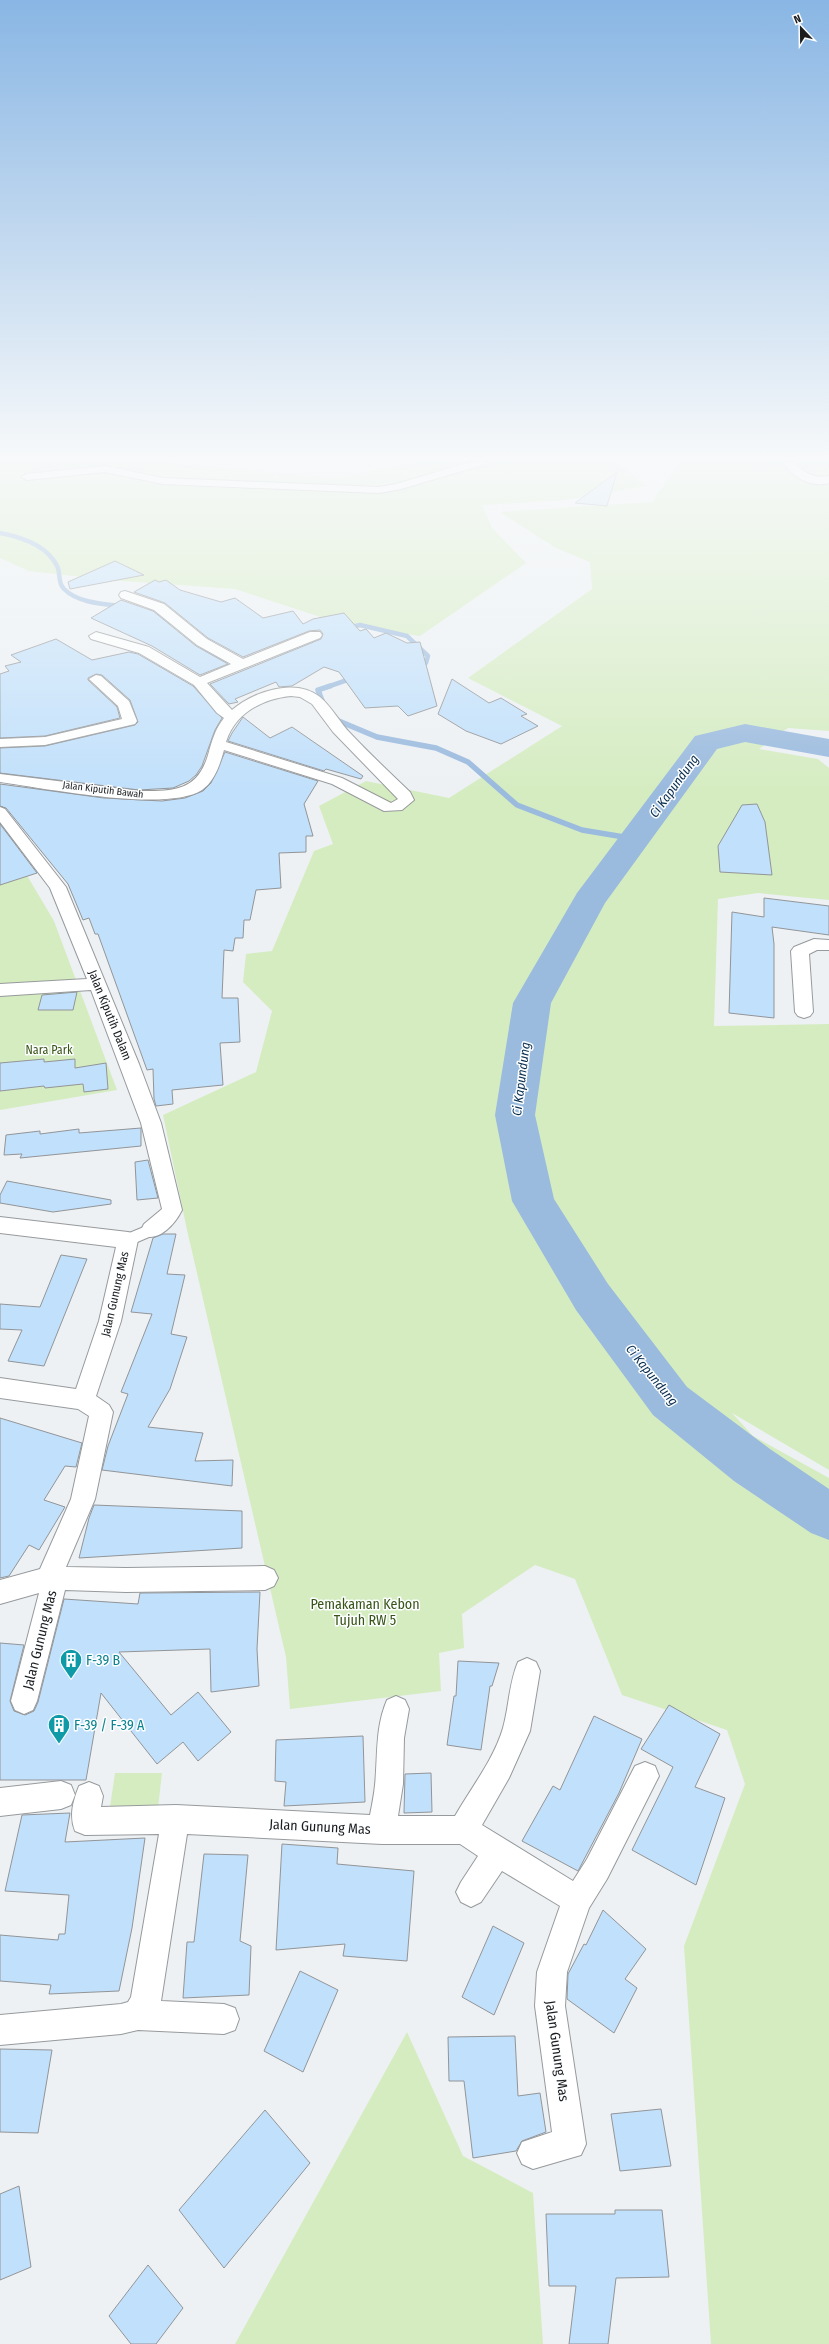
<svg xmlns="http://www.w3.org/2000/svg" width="829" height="2344" viewBox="0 0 829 2344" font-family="'Fira Sans Condensed',sans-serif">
	<rect width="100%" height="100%" fill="#edf1f4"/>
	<!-- green -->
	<g fill="#d5ecc1">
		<path d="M 0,462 L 154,462 L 334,478 L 423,462 L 615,462 L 647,486 L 564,500 L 482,505 L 492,528 L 526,563 L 420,636 L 348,626 L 235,589 L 109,580 L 29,571 L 0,558 Z"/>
		<path d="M 681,462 L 829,462 L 829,731 L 788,728 L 759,749 L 818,759 L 829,768 L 829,900 L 758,893 L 718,899 L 714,1026 L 829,1024 L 829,1470 L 732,1413 L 753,1436 L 829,1478 L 829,2344 L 711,2344 L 684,1946 L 745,1784 L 727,1730 L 622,1695 L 575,1579 L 535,1565 L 462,1614 L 464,1648 L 439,1653 L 441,1691 L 290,1709 L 286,1657 L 187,1230 L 163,1115 L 256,1072 L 272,1011 L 243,982 L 246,954 L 272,951 L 314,851 L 333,844 L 319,806 L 366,781 L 449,798 L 562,726 L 468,678 L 592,589 L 590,562 L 556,548 L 500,512 L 652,502 Z"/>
		<path d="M 0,830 L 54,921 L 117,1090 L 0,1110 Z"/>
		<path d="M 115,1773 L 162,1773 L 158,1808 L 110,1807 Z"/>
		<path d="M 407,2032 L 463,2156 L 533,2193 L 543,2344 L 235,2344 Z"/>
	</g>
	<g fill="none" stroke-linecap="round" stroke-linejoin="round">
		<!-- stream-far1 -->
		<g stroke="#9abade" stroke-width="4.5">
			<path d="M 0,533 C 21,537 47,545 57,566 C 61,573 57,582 64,589 C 78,603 103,604 122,606"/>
			<path d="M 150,611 L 174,624"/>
			<path d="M 347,628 L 360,625 L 407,636 L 428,656 L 426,663 L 418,667"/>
			<path d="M 193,640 L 221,660 L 234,661"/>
			<path d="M 327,687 L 353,678"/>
		</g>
		<!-- stream -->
		<g stroke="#9abade" stroke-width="5.5">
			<path d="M 324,706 L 318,690 L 330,686"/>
			<path d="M 334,719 L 377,737 L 436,748 L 468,762 L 517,805 L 582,830 L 636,839"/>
		</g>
		<!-- river -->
		<path fill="#9abade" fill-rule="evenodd" d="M 745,724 L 829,739 L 829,757 L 745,742 L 717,749 L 605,903 L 551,1003 L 535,1115 L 554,1199 L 608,1284 L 687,1387 L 770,1449 L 829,1489 L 829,1540 L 811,1533 L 734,1481 L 653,1415 L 576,1310 L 512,1201 L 495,1115 L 513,1003 L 577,893 L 695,736 Z"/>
	</g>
	<!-- building -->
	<g fill="#c1e0fb" stroke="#929598">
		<path d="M 617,472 L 607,506 L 575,503 Z"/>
		<path d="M 115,561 L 144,575 L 70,589 L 68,582 Z"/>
		<path d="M 155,580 L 159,582 L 166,580 L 180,590 L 221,602 L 235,598 L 263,618 L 293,611 L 303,624 L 313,619 L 344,613 L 360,631 L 366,629 L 374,638 L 386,633 L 407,643 L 420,642 L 437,706 L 408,716 L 398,706 L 365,708 L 339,672 L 324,667 L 292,686 L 279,687 L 276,682 L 235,699 L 238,702 L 229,704 L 210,684 L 321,639 L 323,634 L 320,630 L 309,631 L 243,657 L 208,638 L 165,603 L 134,592 Z"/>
		<path d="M 121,600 L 153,611 L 196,646 L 228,664 L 200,675 L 152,646 L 91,618 Z"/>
		<path d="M 56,639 L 92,660 L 129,652 L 138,654 L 193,686 L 222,718 L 215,730 L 202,766 L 196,775 L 189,781 L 173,788 L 139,790 L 0,773 L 0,748 L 45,746 L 135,725 L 138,722 L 130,700 L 102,675 L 96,674 L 88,678 L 88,680 L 117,707 L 120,718 L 45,736 L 0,738 L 0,674 L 9,671 L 5,666 L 21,662 L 11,655 Z"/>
		<path d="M 452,679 L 489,703 L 501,698 L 527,714 L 521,716 L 538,726 L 501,744 L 466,731 L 438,714 Z"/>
		<path d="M 243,717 L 270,738 L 292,727 L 363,776 L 361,779 L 326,769 L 324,771 L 228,741 L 232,733 Z"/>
		<path d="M 225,752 L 318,781 L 304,804 L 313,836 L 306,836 L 306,852 L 279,853 L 281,888 L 256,890 L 250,920 L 244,920 L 243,938 L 235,938 L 233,951 L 224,950 L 222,998 L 238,998 L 240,1042 L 220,1043 L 223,1085 L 172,1090 L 173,1104 L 156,1106 L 154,1099 L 153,1069 L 147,1070 L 98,934 L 95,934 L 89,918 L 83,920 L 68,884 L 6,808 L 0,806 L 0,784 L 104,798 L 162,801 L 185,798 L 203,791 L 211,783 Z"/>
		<path d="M 757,804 L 765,822 L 772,875 L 720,872 L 718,846 L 742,805 Z"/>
		<path d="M 0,824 L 37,873 L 0,885 Z"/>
		<path d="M 764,898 L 829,906 L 829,935 L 772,927 L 774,944 L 774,1018 L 729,1013 L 732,912 L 764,917 Z"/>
		<path d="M 77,992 L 73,1010 L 38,1010 L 42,995 Z"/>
		<path d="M 44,1059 L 44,1062 L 75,1059 L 75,1068 L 106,1063 L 108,1089 L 84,1092 L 83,1084 L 45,1088 L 44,1086 L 0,1091 L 0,1063 Z"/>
		<path d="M 141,1128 L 141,1146 L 20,1158 L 22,1154 L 4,1155 L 6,1135 L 40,1131 L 40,1134 L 79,1129 L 79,1133 Z"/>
		<path d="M 148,1160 L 158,1198 L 137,1200 L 135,1162 Z"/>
		<path d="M 7,1181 L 111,1200 L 111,1204 L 53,1212 L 0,1203 L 0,1195 Z"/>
		<path d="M 163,1234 L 176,1234 L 167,1274 L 185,1275 L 171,1334 L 187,1337 L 170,1389 L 148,1427 L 203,1433 L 195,1461 L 233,1460 L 232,1486 L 102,1470 L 108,1446 L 128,1394 L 121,1392 L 152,1314 L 131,1312 L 153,1238 Z"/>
		<path d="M 61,1255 L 87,1259 L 44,1366 L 8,1361 L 22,1330 L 0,1329 L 0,1304 L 40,1307 Z"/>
		<path d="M 0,1418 L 82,1443 L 76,1467 L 65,1466 L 44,1500 L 65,1507 L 39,1550 L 29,1545 L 9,1576 L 0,1578 Z"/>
		<path d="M 94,1505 L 242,1511 L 242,1548 L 79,1558 L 89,1518 Z"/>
		<path d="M 260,1592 L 257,1649 L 259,1686 L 211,1692 L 210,1649 L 119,1652 L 171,1715 L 198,1692 L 231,1732 L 198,1761 L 183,1742 L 157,1764 L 101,1693 L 86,1780 L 0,1780 L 0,1643 L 24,1645 L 10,1701 L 14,1711 L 25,1715 L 34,1711 L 38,1702 L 64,1599 L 138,1604 L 140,1593 Z"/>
		<path d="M 458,1661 L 499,1663 L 492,1686 L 490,1686 L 481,1750 L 447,1745 L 454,1696 L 456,1696 Z"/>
		<path d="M 669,1705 L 720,1734 L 695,1787 L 725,1798 L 696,1885 L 632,1850 L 673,1767 L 641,1749 Z"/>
		<path d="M 594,1716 L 642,1739 L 619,1793 L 578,1871 L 522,1841 L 553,1786 L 560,1790 Z"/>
		<path d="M 363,1736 L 365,1802 L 284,1806 L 286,1782 L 275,1781 L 276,1740 Z"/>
		<path d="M 431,1773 L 432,1812 L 404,1813 L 405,1774 Z"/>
		<path d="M 70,1813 L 65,1842 L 145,1838 L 132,1928 L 119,1991 L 49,1994 L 51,1985 L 0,1981 L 0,1935 L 58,1940 L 59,1934 L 65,1934 L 69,1895 L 5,1891 L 22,1815 Z"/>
		<path d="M 282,1844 L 338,1848 L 337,1864 L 414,1871 L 407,1961 L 343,1956 L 345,1944 L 276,1950 Z"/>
		<path d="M 204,1854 L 248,1855 L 240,1941 L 251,1946 L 249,1995 L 183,1998 L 187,1942 L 194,1942 Z"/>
		<path d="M 603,1910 L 646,1949 L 625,1979 L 637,1988 L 614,2033 L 567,1999 L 568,1974 L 584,1944 L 586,1945 Z"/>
		<path d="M 493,1926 L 524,1943 L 494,2015 L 462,1997 Z"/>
		<path d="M 300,1971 L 338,1990 L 303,2072 L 264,2051 Z"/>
		<path d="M 515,2036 L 518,2096 L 540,2093 L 546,2132 L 522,2141 L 516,2151 L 473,2158 L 464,2081 L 449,2081 L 448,2037 Z"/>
		<path d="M 0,2049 L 52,2050 L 38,2133 L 0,2132 Z"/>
		<path d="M 661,2109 L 671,2166 L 620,2171 L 611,2114 Z"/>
		<path d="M 265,2110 L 310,2163 L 224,2268 L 179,2210 Z"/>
		<path d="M 19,2186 L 31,2267 L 0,2280 L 0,2194 Z"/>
		<path d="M 615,2210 L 662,2210 L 669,2277 L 616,2278 L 608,2344 L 569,2344 L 576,2286 L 549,2286 L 546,2214 L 615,2214 Z"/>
		<path d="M 148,2265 L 183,2308 L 156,2344 L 131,2344 L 109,2316 Z"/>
	</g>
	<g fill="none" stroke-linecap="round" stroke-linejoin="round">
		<!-- pedestrian casing -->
		<g stroke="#979a9c" stroke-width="2">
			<path id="pedestrian" d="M 151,1224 L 156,1226 L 159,1230 L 156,1234 L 128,1246 L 122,1244 L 120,1240 L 122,1236 Z"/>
		</g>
		<!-- minor casing -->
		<g stroke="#979a9c" stroke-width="2">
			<g id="minor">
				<path d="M 471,462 L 487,462 L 486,464 L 401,489 L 379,493 L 163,484 L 105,472 L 27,480 L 21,477 L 27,474 L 105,466 L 163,478 L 379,487 L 396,484 Z"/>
				<path d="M 783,462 L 794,462 C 804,473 814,479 829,476 L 829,483 C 811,488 792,477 783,462 Z"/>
				<path d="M 125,591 L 164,604 L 207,639 L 243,659 L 310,632 L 320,632 L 322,635 L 320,638 L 207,683 L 232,710 C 253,692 295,677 320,697 C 332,707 340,723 351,734 C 370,754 390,773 410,792 L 414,800 L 402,810 L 384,811 L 332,784 L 224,750 C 220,764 215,781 202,790 C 167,813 44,788 0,782 L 0,774 L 139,791 C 173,791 197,792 208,755 C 212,741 215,729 224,718 L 217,713 L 194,685 L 139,653 L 91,639 L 89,636 L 96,632 L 149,647 L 200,677 L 231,664 L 197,645 L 154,610 L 121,598 L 119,595 L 121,592 ZM 291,696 L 300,697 L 312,704 L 333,732 L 398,799 L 391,803 L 342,778 L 226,742 C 235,713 262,699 291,696 Z"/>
				<path d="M 96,675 L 101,676 L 129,701 L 137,721 L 135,724 L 45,745 L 0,747 L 0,739 L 45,737 L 122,719 L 118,706 L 89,679 Z"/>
				<path d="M 0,807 L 5,809 L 66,887 L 139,1064 L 161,1123 L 182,1210 C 175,1224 160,1241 144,1236 L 141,1230 L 144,1224 L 162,1209 L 141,1123 L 91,990 L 0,996 L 0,984 L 87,979 L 50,888 L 0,822 Z"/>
				<path d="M 814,939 L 829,940 L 829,950 L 817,950 L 809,954 L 813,1012 L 810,1016 L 804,1018 L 798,1016 L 795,1012 L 791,951 L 794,947 Z"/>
				<path d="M 0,1217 L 128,1232 L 135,1234 L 138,1240 L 121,1321 L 96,1396 L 109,1405 L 113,1412 L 95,1499 L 66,1567 L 126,1568 L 265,1566 L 274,1570 L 278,1578 L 274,1586 L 265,1590 L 126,1592 L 65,1590 L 37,1701 L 33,1710 L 24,1714 L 15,1710 L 11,1701 L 39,1593 L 0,1604 L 0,1580 L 40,1569 L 71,1499 L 89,1416 L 78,1409 L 0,1398 L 0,1378 L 76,1389 L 99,1321 L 116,1247 L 0,1233 Z"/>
				<path d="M 527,1658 L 536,1662 L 540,1671 L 530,1731 L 509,1778 L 482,1825 L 573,1881 L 587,1859 L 635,1766 L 645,1762 L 655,1766 L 659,1776 L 607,1879 L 589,1908 L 567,1972 L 565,2006 L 586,2144 L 581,2155 L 533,2169 L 522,2164 L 517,2153 L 522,2142 L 552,2132 L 535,2006 L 537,1972 L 560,1906 L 502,1871 L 481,1902 L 471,1907 L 461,1902 L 456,1892 L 461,1882 L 478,1856 L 460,1844 L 382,1844 L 187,1834 L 161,2001 L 224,2004 L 235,2008 L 239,2019 L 235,2030 L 224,2034 L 138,2030 L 121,2034 L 0,2045 L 0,2015 L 121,2004 L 128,2002 L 131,1997 L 159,1834 L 85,1835 L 75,1831 C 69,1816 73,1801 79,1786 L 89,1782 L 99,1786 L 103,1796 L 101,1807 L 176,1805 L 370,1815 C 372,1805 374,1795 375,1785 C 378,1755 375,1728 387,1700 L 396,1696 L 405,1700 L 409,1709 L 404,1738 L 403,1784 L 398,1816 L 455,1816 C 471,1788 494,1759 503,1728 C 509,1707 509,1683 518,1662 Z"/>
				<path d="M 61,1781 L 71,1785 L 75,1795 L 71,1805 L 61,1809 L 0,1816 L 0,1788 Z"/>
			</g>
		</g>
		<!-- pedestrian -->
		<use href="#pedestrian" fill="#fff" fill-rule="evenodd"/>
		<!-- minor -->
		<use href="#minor" fill="#fff" fill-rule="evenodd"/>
	</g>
	<!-- sky -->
	<linearGradient id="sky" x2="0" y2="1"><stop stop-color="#89b6e4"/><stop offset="0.58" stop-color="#f7f9fa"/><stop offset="1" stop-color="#f7f9fa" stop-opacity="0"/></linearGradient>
	<rect width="829" height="790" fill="url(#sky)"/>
	<!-- icons -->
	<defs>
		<g id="building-pin" transform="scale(1.15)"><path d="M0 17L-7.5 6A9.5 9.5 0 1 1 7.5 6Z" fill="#0f9aa8" stroke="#fcfeff"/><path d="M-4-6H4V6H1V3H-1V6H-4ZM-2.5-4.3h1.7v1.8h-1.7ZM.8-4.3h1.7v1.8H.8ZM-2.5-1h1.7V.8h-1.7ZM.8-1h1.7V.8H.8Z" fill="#fff"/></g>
	</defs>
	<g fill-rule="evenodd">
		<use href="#building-pin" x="71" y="1660"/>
		<use href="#building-pin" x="59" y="1725"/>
	</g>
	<g text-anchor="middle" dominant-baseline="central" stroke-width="3" stroke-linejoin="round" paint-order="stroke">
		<!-- far-street labels -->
		<g font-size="10" fill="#1b1c1d" stroke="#fcfeff">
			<text transform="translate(103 790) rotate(7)">Jalan Kiputih Bawah</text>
		</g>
		<!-- street labels -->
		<g font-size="12" fill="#1b1c1d" stroke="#fcfeff">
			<text transform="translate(110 1015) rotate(68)">Jalan Kiputih Dalam</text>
			<text transform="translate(115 1294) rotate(-77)">Jalan Gunung Mas</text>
		</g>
		<!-- park labels -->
		<g font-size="12" fill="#385316" stroke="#fcfeff">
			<text x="49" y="1050">Nara Park</text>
		</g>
		<!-- water labels -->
		<g font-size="13" font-style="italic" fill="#082c4e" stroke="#fcfeff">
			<text transform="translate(674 786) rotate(-54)">Ci Kapundung</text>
			<text transform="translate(521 1079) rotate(-83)">Ci Kapundung</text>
			<text transform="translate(652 1375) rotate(51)">Ci Kapundung</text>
		</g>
		<!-- near-park labels -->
		<g font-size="14" fill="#385316" stroke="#fcfeff">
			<text x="365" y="1604">Pemakaman Kebon<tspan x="365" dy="16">Tujuh RW 5</tspan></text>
		</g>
		<!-- near-street labels -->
		<g font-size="14" fill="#1b1c1d" stroke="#fcfeff">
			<text transform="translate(40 1640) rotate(-76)">Jalan Gunung Mas</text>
			<text transform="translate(320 1827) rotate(3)">Jalan Gunung Mas</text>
			<text transform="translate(557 2051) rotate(82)">Jalan Gunung Mas</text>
		</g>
		<!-- near-culture labels -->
		<g font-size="14" fill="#0d838f" stroke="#fcfeff" text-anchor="start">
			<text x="86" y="1660">F-39 B</text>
			<text x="74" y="1725">F-39 / F-39 A</text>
		</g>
	</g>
	<!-- north arrow -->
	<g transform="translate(801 28) rotate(338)" stroke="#fcfeff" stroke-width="3" paint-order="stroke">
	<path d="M0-3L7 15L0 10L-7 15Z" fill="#1b1c1d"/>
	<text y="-6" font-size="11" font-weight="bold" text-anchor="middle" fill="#1b1c1d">N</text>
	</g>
</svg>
